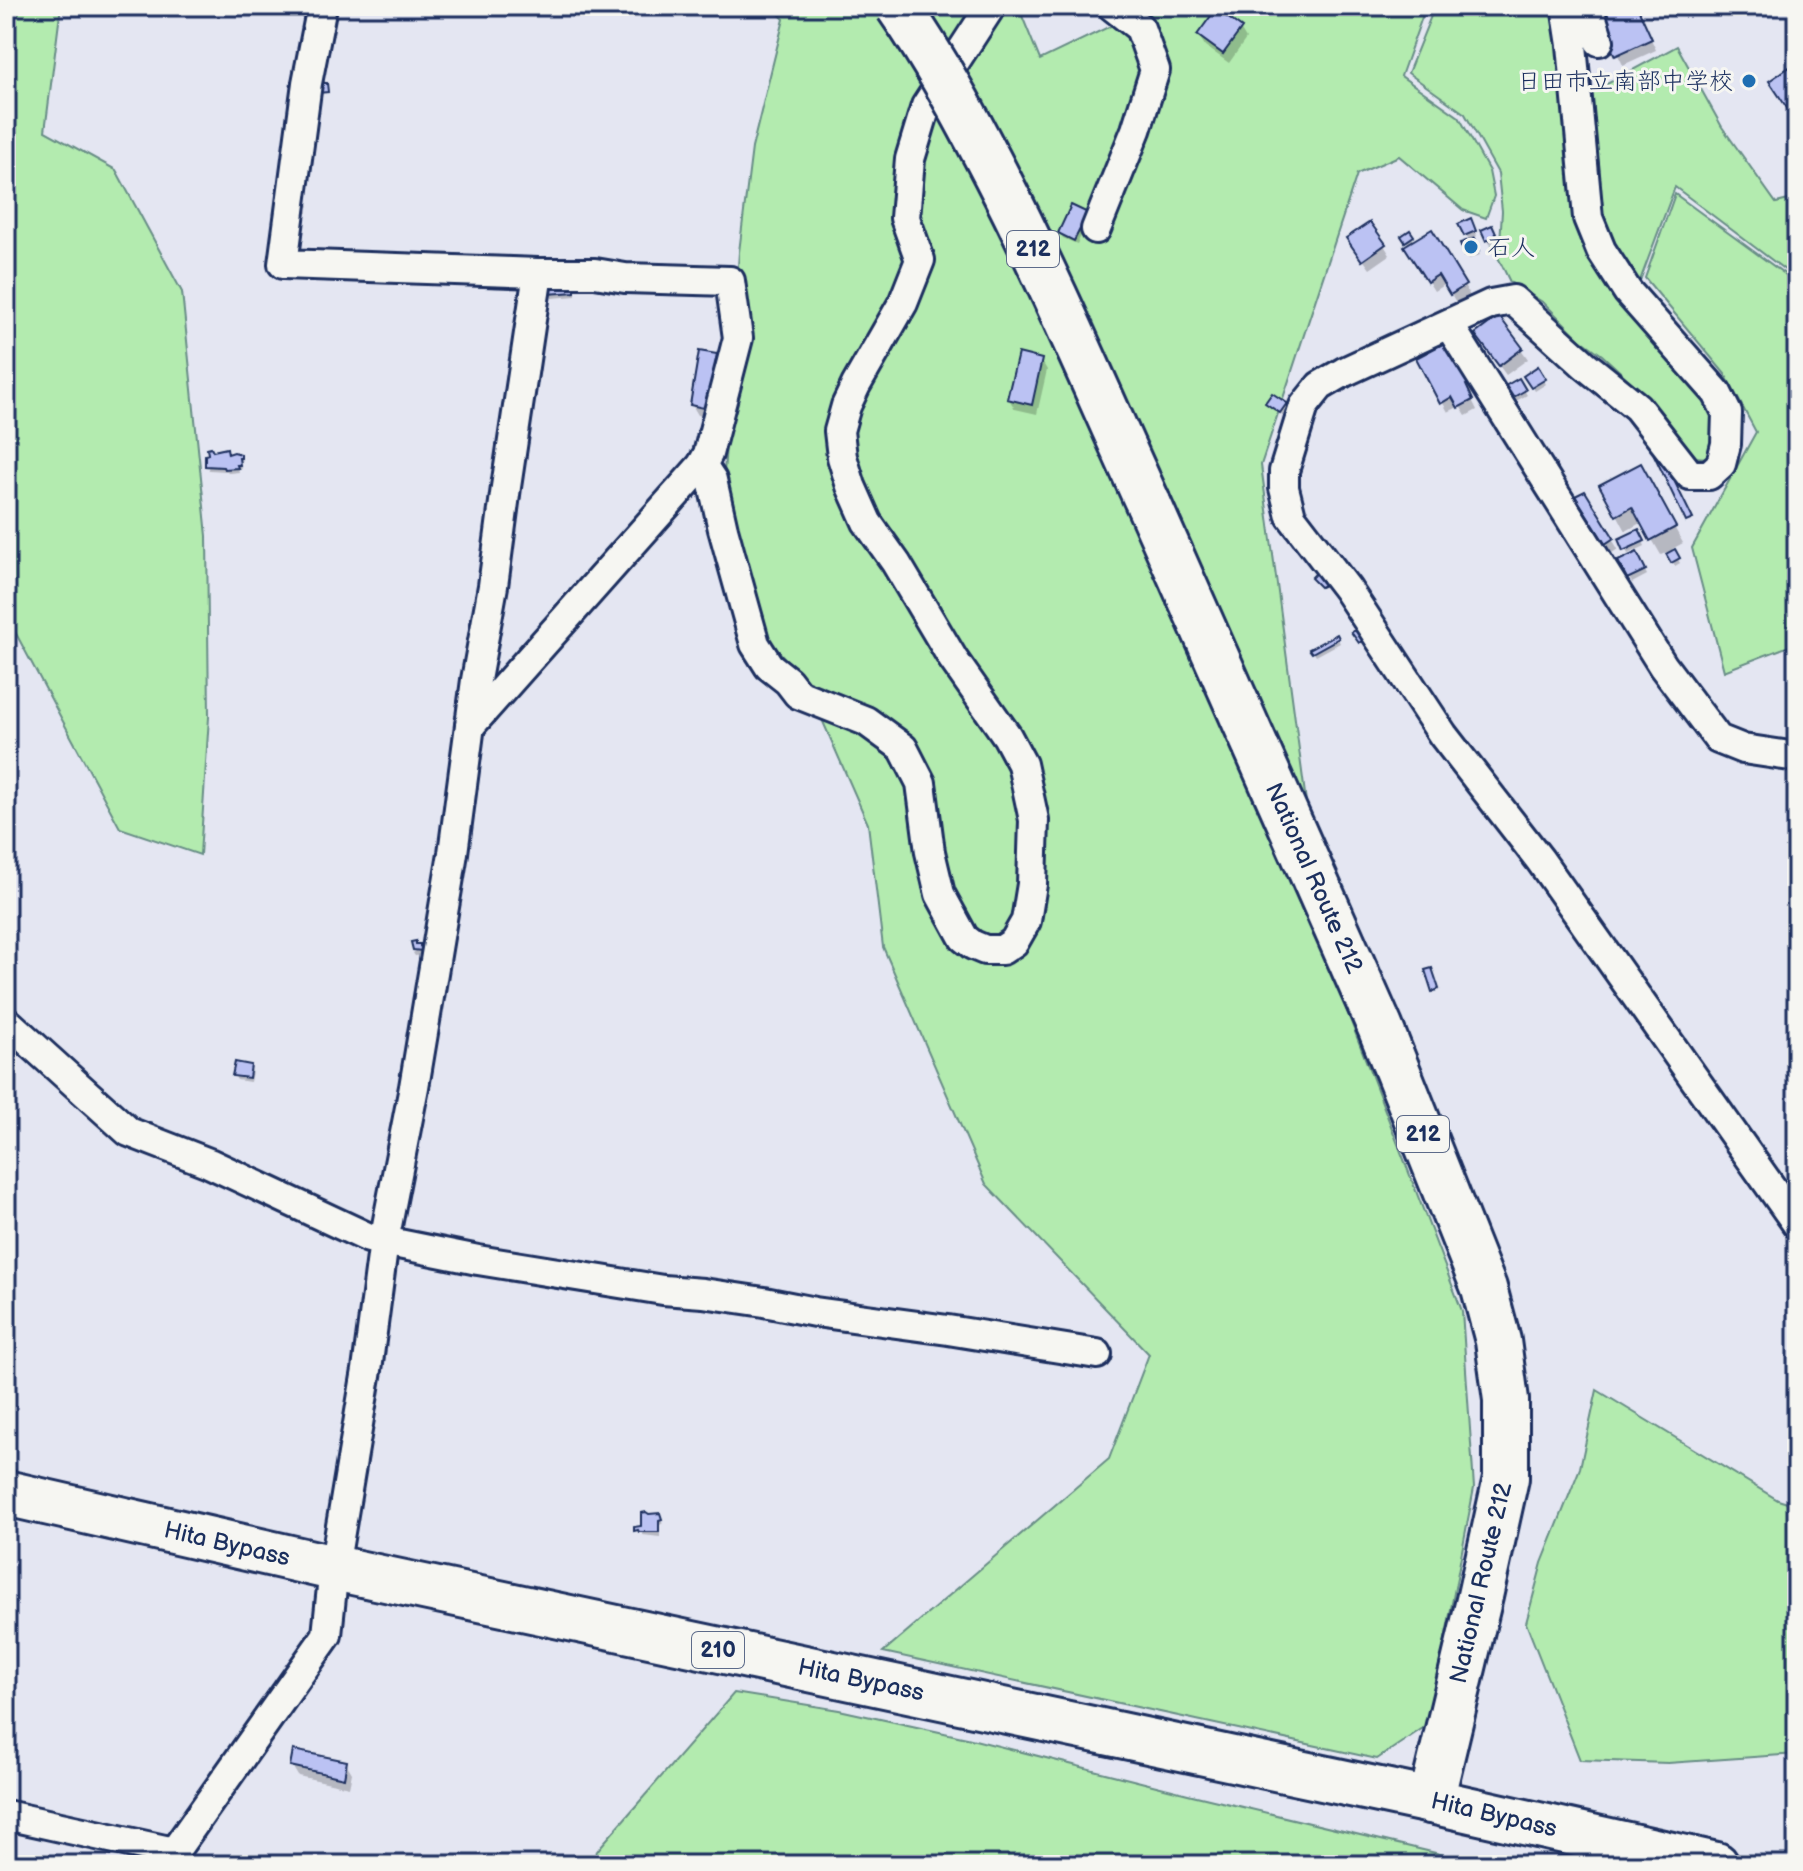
<svg xmlns="http://www.w3.org/2000/svg" width="1803" height="1871" viewBox="0 0 1803 1871" font-family="'Balsamiq Sans','Klee One',sans-serif">
	<rect width="100%" height="100%" fill="#e4e6f2"/>
	<filter id="ink" filterUnits="userSpaceOnUse"><feTurbulence type="fractalNoise" baseFrequency=".0125" numOctaves="2"/><feDisplacementMap in="SourceGraphic" scale="16" xChannelSelector="R" yChannelSelector="G"/><feConvolveMatrix kernelMatrix="1 2 1 2 8 2 1 2 1" color-interpolation-filters="sRGB"/></filter>
	<g filter="url(#ink)">
		<!-- green -->
		<g fill="#b3ebaf" stroke="#678d86" stroke-width="2">
			<path d="M 6,6 L 61,6 L 45,131 L 116,170 L 182,292 L 207,536 L 209,717 L 200,855 L 120,828 L 6,615 Z"/>
			<path d="M 771,6 L 1018,6 L 1040,60 L 1152,6 L 1426,6 L 1401,76 L 1459,117 L 1489,171 L 1494,196 L 1486,218 L 1463,210 L 1399,156 L 1357,174 L 1261,465 L 1327,959 L 1462,1311 L 1474,1488 L 1429,1724 L 1377,1759 L 883,1652 L 1109,1459 L 1149,1354 L 986,1184 L 883,947 L 868,824 L 806,683 L 759,628 L 724,474 L 739,252 L 752,148 L 784,19 Z"/>
			<path d="M 1435,6 L 1557,6 L 1582,218 L 1703,386 L 1714,424 L 1718,447 L 1708,458 L 1695,457 L 1678,440 L 1643,393 L 1602,355 L 1580,339 L 1544,303 L 1510,282 L 1492,245 L 1500,243 L 1502,211 L 1498,173 L 1465,114 L 1408,73 Z"/>
			<path d="M 1677,46 L 1722,127 L 1776,203 L 1797,198 L 1797,279 L 1675,187 L 1638,286 L 1596,213 L 1590,93 Z"/>
			<path d="M 1675,194 L 1797,283 L 1797,643 L 1724,671 L 1692,548 L 1756,432 L 1725,374 L 1645,278 Z"/>
			<path d="M 1597,1390 L 1778,1500 L 1797,1506 L 1797,1754 L 1668,1763 L 1580,1760 L 1526,1623 L 1542,1563 L 1580,1468 Z"/>
			<path d="M 734,1693 L 839,1710 L 967,1738 L 1188,1794 L 1486,1865 L 587,1865 L 601,1846 Z"/>
		</g>
		<!-- shadow -->
		<g fill="#0003">
			<path d="M 1123,6 L 1148,6 L 1137,18 Z"/>
			<path d="M 1636,6 L 1656,50 L 1623,65 L 1595,8 Z"/>
			<path d="M 1720,6 L 1749,6 L 1726,18 Z"/>
			<path d="M 1240,29 L 1246,39 L 1229,63 L 1205,46 L 1199,36 Z"/>
			<path d="M 306,198 L 309,206 L 307,208 L 308,213 L 306,213 L 302,199 Z"/>
			<path d="M 1087,215 L 1089,219 L 1077,244 L 1063,238 L 1060,233 Z"/>
			<path d="M 1470,221 L 1477,236 L 1472,238 L 1480,255 L 1469,259 L 1467,255 L 1470,242 L 1461,225 Z"/>
			<path d="M 1491,228 L 1498,240 L 1490,244 L 1483,231 Z"/>
			<path d="M 1431,232 L 1470,296 L 1457,304 L 1445,284 L 1434,291 L 1407,247 L 1409,245 L 1404,237 L 1409,233 L 1415,242 Z"/>
			<path d="M 1384,245 L 1390,255 L 1370,269 L 1355,248 Z"/>
			<path d="M 574,283 L 576,287 L 576,296 L 552,298 L 550,294 Z"/>
			<path d="M 1499,318 L 1528,359 L 1506,375 L 1483,344 Z"/>
			<path d="M 1449,343 L 1476,392 L 1470,396 L 1477,410 L 1466,416 L 1460,406 L 1448,412 L 1418,359 Z"/>
			<path d="M 716,356 L 721,366 L 713,418 L 698,415 L 692,405 Z"/>
			<path d="M 1041,360 L 1047,370 L 1037,414 L 1015,409 L 1009,399 Z"/>
			<path d="M 1537,369 L 1546,384 L 1535,391 L 1526,376 Z"/>
			<path d="M 1518,380 L 1527,395 L 1516,401 L 1508,386 Z"/>
			<path d="M 1268,403 L 1286,405 L 1288,409 L 1283,416 L 1270,408 Z"/>
			<path d="M 212,453 L 229,455 L 234,454 L 241,459 L 242,462 L 240,462 L 241,469 L 238,469 L 239,472 L 229,473 L 227,471 L 209,470 L 207,466 Z"/>
			<path d="M 1640,466 L 1683,543 L 1672,549 L 1680,563 L 1675,566 L 1667,552 L 1661,555 L 1642,522 L 1626,531 L 1602,486 Z"/>
			<path d="M 1585,493 L 1618,549 L 1612,553 L 1578,497 Z"/>
			<path d="M 1638,531 L 1645,546 L 1628,554 L 1621,540 Z"/>
			<path d="M 1636,554 L 1647,575 L 1632,583 L 1621,562 Z"/>
			<path d="M 1337,637 L 1340,643 L 1316,656 L 1312,650 Z"/>
			<path d="M 414,944 L 422,948 L 424,955 L 415,956 L 413,953 L 416,951 Z"/>
			<path d="M 250,1067 L 252,1071 L 250,1082 L 237,1080 L 234,1075 Z"/>
			<path d="M 659,1516 L 663,1523 L 660,1525 L 660,1537 L 643,1535 L 641,1531 Z"/>
			<path d="M 346,1763 L 352,1773 L 349,1787 L 298,1776 L 292,1766 Z"/>
		</g>
		<!-- building -->
		<g fill="#bbc2f3" stroke="#1b2f5e" stroke-width="2">
			<path d="M 1595,6 L 1637,6 L 1652,39 L 1615,56 L 1592,7 Z"/>
			<path d="M 1718,6 L 1739,6 L 1722,15 Z"/>
			<path d="M 1216,9 L 1242,28 L 1223,54 L 1197,35 Z"/>
			<path d="M 1797,62 L 1797,123 L 1769,81 Z"/>
			<path d="M 323,80 L 324,83 L 327,83 L 328,92 L 318,93 L 319,81 Z"/>
			<path d="M 1071,205 L 1088,213 L 1074,241 L 1058,233 Z"/>
			<path d="M 1471,218 L 1476,231 L 1464,236 L 1458,224 Z"/>
			<path d="M 1370,222 L 1386,244 L 1362,261 L 1346,238 Z"/>
			<path d="M 1492,225 L 1497,236 L 1486,241 L 1481,230 Z"/>
			<path d="M 1432,229 L 1466,285 L 1450,295 L 1438,275 L 1427,282 L 1404,246 Z"/>
			<path d="M 1410,230 L 1414,236 L 1405,242 L 1401,236 Z"/>
			<path d="M 1475,238 L 1479,251 L 1465,256 L 1460,243 Z"/>
			<path d="M 575,281 L 575,292 L 548,294 L 547,283 Z"/>
			<path d="M 1499,316 L 1523,348 L 1499,366 L 1475,334 Z"/>
			<path d="M 1450,340 L 1472,382 L 1466,385 L 1473,400 L 1458,408 L 1452,397 L 1440,404 L 1416,358 Z"/>
			<path d="M 699,351 L 717,354 L 708,409 L 690,405 Z"/>
			<path d="M 1018,353 L 1042,359 L 1032,405 L 1007,399 Z"/>
			<path d="M 1538,366 L 1546,379 L 1531,388 L 1523,376 Z"/>
			<path d="M 1519,378 L 1526,390 L 1512,398 L 1505,386 Z"/>
			<path d="M 1272,393 L 1287,403 L 1280,413 L 1265,403 Z"/>
			<path d="M 211,447 L 213,451 L 227,448 L 228,454 L 234,452 L 241,454 L 241,458 L 239,458 L 240,465 L 237,465 L 238,468 L 224,469 L 223,467 L 205,466 L 205,455 L 208,454 L 207,448 Z"/>
			<path d="M 1660,452 L 1693,519 L 1686,522 L 1654,455 Z"/>
			<path d="M 1641,463 L 1676,527 L 1650,541 L 1632,507 L 1616,516 L 1599,485 Z"/>
			<path d="M 1585,491 L 1614,538 L 1605,544 L 1575,496 Z"/>
			<path d="M 1639,529 L 1645,541 L 1623,551 L 1618,539 Z"/>
			<path d="M 1675,549 L 1680,558 L 1671,563 L 1666,554 Z"/>
			<path d="M 1637,552 L 1646,570 L 1627,579 L 1618,561 Z"/>
			<path d="M 1321,568 L 1334,581 L 1320,587 L 1311,578 Z"/>
			<path d="M 1365,627 L 1368,636 L 1359,643 L 1351,632 Z"/>
			<path d="M 1337,634 L 1339,638 L 1312,653 L 1309,649 Z"/>
			<path d="M 416,941 L 416,944 L 420,944 L 420,946 L 423,945 L 422,951 L 413,950 L 411,942 Z"/>
			<path d="M 1432,968 L 1439,989 L 1432,992 L 1425,970 Z"/>
			<path d="M 235,1062 L 251,1065 L 249,1078 L 232,1076 Z"/>
			<path d="M 646,1512 L 649,1514 L 660,1513 L 662,1519 L 659,1520 L 659,1532 L 639,1532 L 638,1530 L 634,1531 L 634,1527 L 641,1526 L 641,1513 Z"/>
			<path d="M 293,1750 L 347,1761 L 344,1778 L 290,1766 Z"/>
		</g>
		<g fill="none" stroke-linecap="round" stroke-linejoin="round">
			<!-- minor casing -->
			<g stroke="#1b2f5e" stroke-width="34">
				<g id="minor">
					<path d="M 322,6 L 307,83 L 283,264 L 538,273 L 595,273 L 625,278 L 730,281 L 738,338 L 708,454 L 702,465 L 470,726"/>
					<path d="M 1566,6 L 1572,45 L 1588,218 L 1601,250 L 1628,292 L 1717,393 L 1727,413 L 1726,444 L 1721,464 L 1709,475 L 1690,475 L 1637,407 L 1585,365 L 1513,300 L 1491,304 L 1344,372 L 1320,386 L 1304,406 L 1284,471 L 1284,488 L 1291,516 L 1347,589 L 1443,735 L 1540,860 L 1797,1224"/>
					<path d="M 1588,6 L 1599,41"/>
					<path d="M 1096,229 L 1136,130 L 1155,70 L 1140,28 L 1112,6"/>
					<path d="M 1449,325 L 1663,666 L 1718,739 L 1743,749 L 1797,757"/>
					<path d="M 702,465 L 712,480 L 723,529 L 755,644 L 769,666 L 788,681 L 798,694 L 866,721 L 903,748 L 921,783 L 930,852 L 940,894 L 964,938 L 973,945 L 985,950 L 1002,950 L 1014,942 L 1026,921 L 1032,884 L 1034,820 L 1022,764 L 1007,736 L 953,659 L 896,563 L 867,522 L 851,486 L 842,457 L 839,431 L 846,406 L 856,385 L 903,303 L 920,260 L 905,218 L 910,159 L 926,106 L 991,6"/>
					<path d="M 6,1021 L 129,1132 L 209,1163 L 369,1238 L 478,1260 L 663,1290 L 703,1293 L 764,1302 L 815,1312 L 948,1330 L 1097,1354"/>
					<path d="M 6,1815 L 174,1852"/>
					<path d="M 170,1865 L 174,1852 L 327,1635 L 334,1568 L 367,1370 L 384,1241 L 414,1087 L 453,853 L 476,680 L 493,586 L 506,487 L 538,273"/>
				</g>
			</g>
			<!-- trunk casing -->
			<g stroke="#1b2f5e" stroke-width="50">
				<g id="trunk">
					<path d="M 1148,503 L 1380,1027 L 1484,1288 L 1498,1341 L 1506,1400 L 1506,1478 L 1480,1596 L 1431,1801"/>
					<path d="M 6,1493 L 334,1568 L 1431,1801 L 1716,1865"/>
				</g>
			</g>
			<!-- minor -->
			<use href="#minor" stroke="#f6f6f2" stroke-width="28"/>
			<!-- trunk -->
			<use href="#trunk" stroke="#f6f6f2" stroke-width="44"/>
			<!-- trunk-bridge casing -->
			<g stroke="#1b2f5e" stroke-width="50" stroke-linecap="butt">
				<path id="trunk-bridge" d="M 898,6 C 935,59 966,117 996,175 C 1051,282 1098,393 1148,503"/>
			</g>
			<!-- trunk-bridge -->
			<use href="#trunk-bridge" stroke="#f6f6f2" stroke-width="44"/>
		</g>
	</g>
	<!-- markers -->
	<g fill="#1f6fb2" stroke="#f6f6f2" stroke-width="3">
		<circle cx="1749" cy="81" r="8"/>
		<circle cx="1471" cy="247" r="8"/>
	</g>
	<g text-anchor="middle" dominant-baseline="central" stroke-width="6" stroke-linejoin="round" paint-order="stroke">
		<!-- shield labels -->
		<g fill="#f6f6f2" stroke="#5d6b8a" stroke-width="2">
			<rect x="1007" y="231" width="52" height="36" rx="6"/>
			<rect x="1397" y="1116" width="52" height="36" rx="6"/>
			<rect x="692" y="1632" width="52" height="36" rx="6"/>
		</g>
		<g font-size="22" font-weight="bold" fill="#1b2f5e">
			<text x="1033" y="249">212</text>
			<text x="1423" y="1134">212</text>
			<text x="718" y="1650">210</text>
		</g>
		<!-- poi labels -->
		<g font-size="24" fill="#1b2f5e" stroke="#f6f6f2" text-anchor="end">
			<text x="1733" y="81">日田市立南部中学校</text>
			<text x="1487" y="247" text-anchor="start">石人</text>
		</g>
		<!-- street labels -->
		<g font-size="24" fill="#1b2f5e" stroke="#f6f6f2">
			<text transform="translate(1314 878) rotate(66)">National Route 212</text>
			<text transform="translate(227 1544) rotate(13)">Hita Bypass</text>
			<text transform="translate(1481 1583) rotate(-77)">National Route 212</text>
			<text transform="translate(861 1680) rotate(12)">Hita Bypass</text>
			<text transform="translate(1494 1815) rotate(13)">Hita Bypass</text>
		</g>
	</g>
	<!-- margin -->
	<rect width="1803" height="1871" fill="none" stroke="#f6f6f2" stroke-width="32"/>
	<rect x="16" y="16" width="1771" height="1839" fill="none" stroke="#1b2f5e" stroke-width="3" filter="url(#ink)"/>
</svg>
